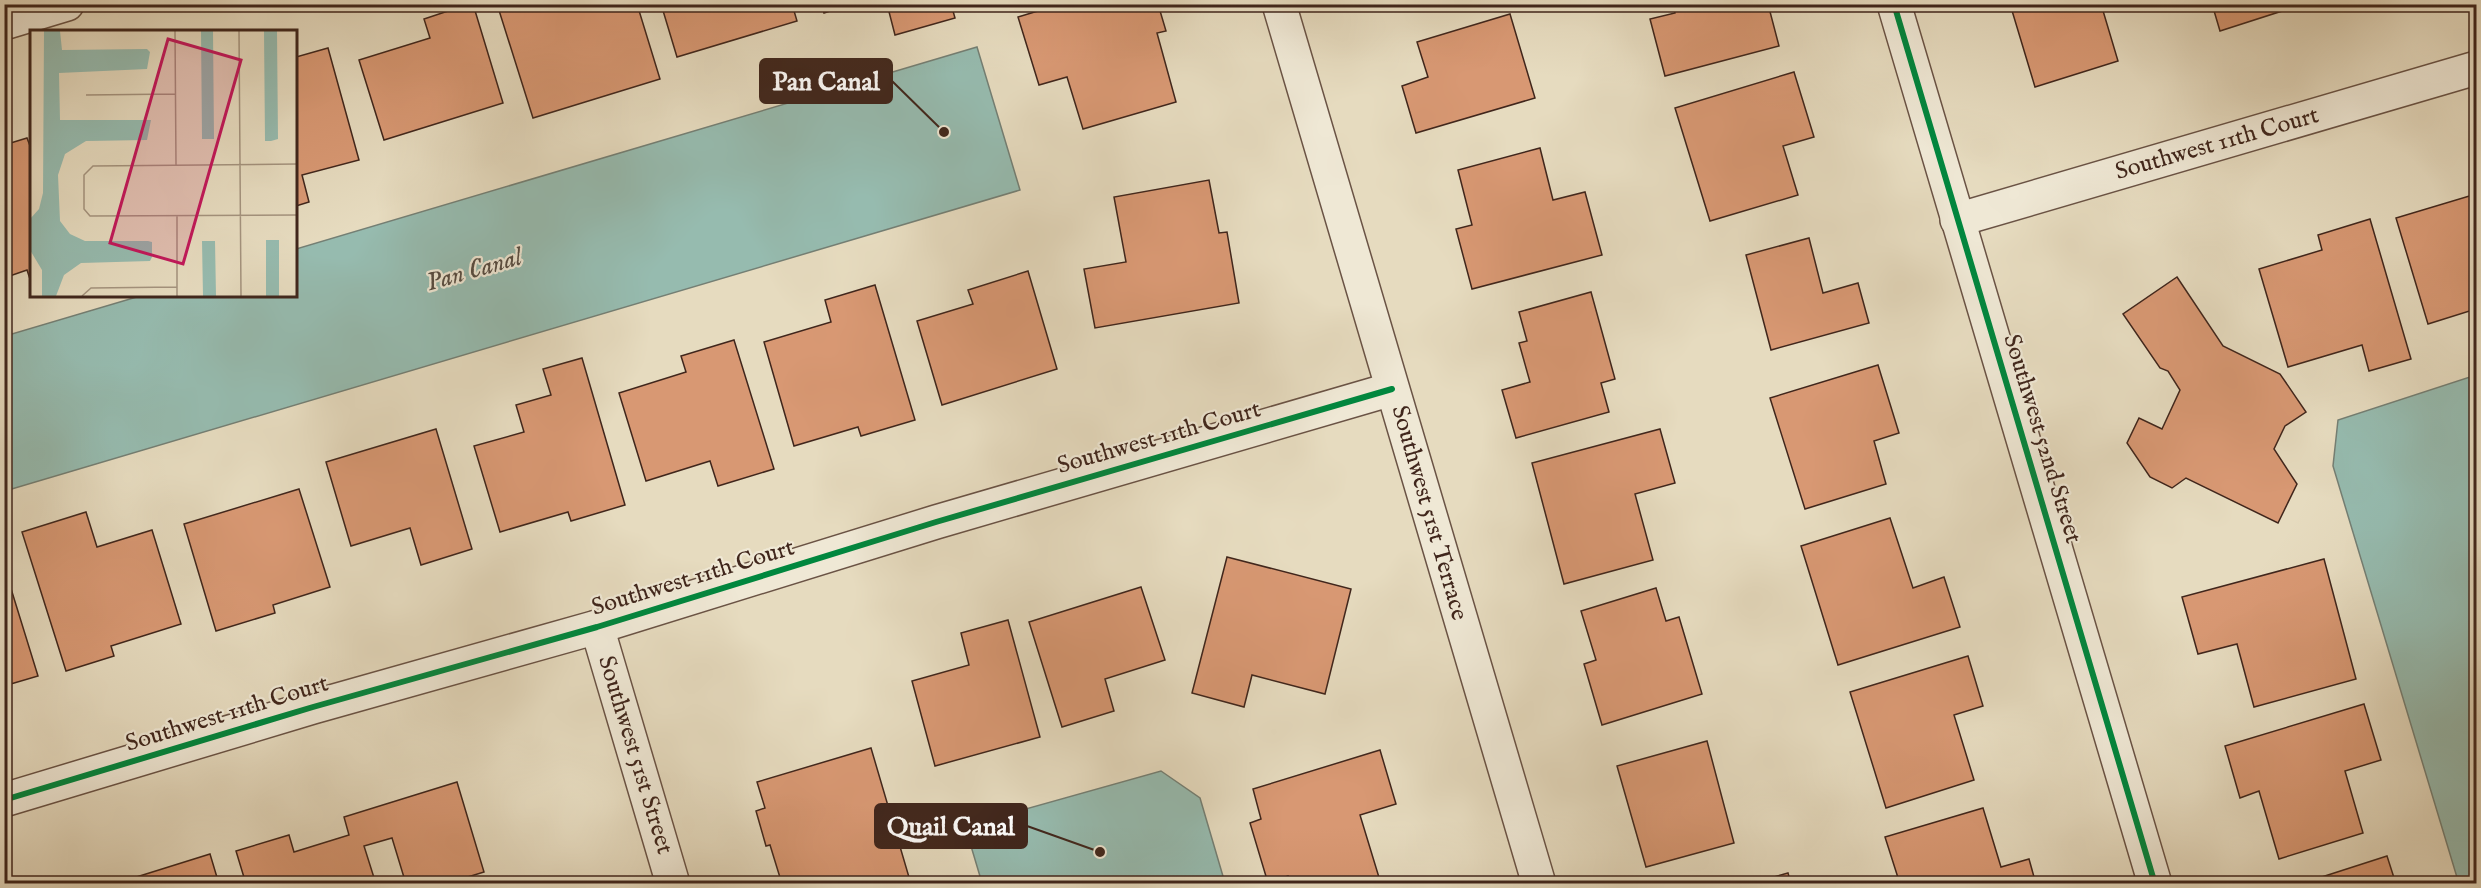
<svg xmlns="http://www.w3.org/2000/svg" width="2481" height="888" viewBox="0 0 2481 888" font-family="'IM FELL English',serif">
	<rect width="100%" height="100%" fill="#e6dbbf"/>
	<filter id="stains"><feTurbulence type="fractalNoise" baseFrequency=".00333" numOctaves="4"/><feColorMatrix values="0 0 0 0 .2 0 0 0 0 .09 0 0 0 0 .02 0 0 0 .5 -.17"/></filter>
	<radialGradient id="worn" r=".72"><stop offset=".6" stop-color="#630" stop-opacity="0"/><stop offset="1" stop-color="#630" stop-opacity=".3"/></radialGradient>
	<!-- water -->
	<g fill="#96bbaf" stroke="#747f74" stroke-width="1.5">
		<path d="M 977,47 L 1020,190 L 5,491 L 5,336 L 140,296 L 296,296 L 296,249 Z"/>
		<path d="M 2476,375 L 2476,883 L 2459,884 L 2333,466 L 2338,420 Z"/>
		<path d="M 1161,771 L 1200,798 L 1225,883 L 982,883 L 965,826 Z"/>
	</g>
	<!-- building -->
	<g fill="#d89873" stroke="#40261c" stroke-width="1.5">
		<path d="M 469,4 L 473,4 L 503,103 L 384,140 L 359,60 L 430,38 L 424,19 Z"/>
		<path d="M 497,4 L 637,4 L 660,79 L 533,118 Z"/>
		<path d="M 661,4 L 792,4 L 797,21 L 677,57 Z"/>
		<path d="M 821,4 L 852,4 L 824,13 Z"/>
		<path d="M 887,4 L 951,4 L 955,18 L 895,35 Z"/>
		<path d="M 1061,4 L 1158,4 L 1166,31 L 1157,33 L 1176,102 L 1083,129 L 1067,77 L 1039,85 L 1018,17 Z"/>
		<path d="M 1673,4 L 1768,4 L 1779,46 L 1665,76 L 1650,19 L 1675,13 Z"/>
		<path d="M 2010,4 L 2101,4 L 2118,61 L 2035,87 Z"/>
		<path d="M 2212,4 L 2304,4 L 2220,31 Z"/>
		<path d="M 1510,14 L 1535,98 L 1416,133 L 1402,86 L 1428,77 L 1417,42 Z"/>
		<path d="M 328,48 L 359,160 L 302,175 L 309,202 L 296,206 L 296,57 Z"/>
		<path d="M 1794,72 L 1814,137 L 1783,146 L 1798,195 L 1710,221 L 1675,108 Z"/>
		<path d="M 27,138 L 32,151 L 32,285 L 27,270 L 4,278 L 4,145 Z"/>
		<path d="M 1540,148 L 1553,200 L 1585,192 L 1602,255 L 1472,289 L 1456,229 L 1472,225 L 1458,170 Z"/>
		<path d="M 1209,180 L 1219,233 L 1227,232 L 1239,303 L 1095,328 L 1084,269 L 1126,262 L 1114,197 Z"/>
		<path d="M 2476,194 L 2476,309 L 2428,324 L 2396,218 Z"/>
		<path d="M 2370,219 L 2411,359 L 2369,371 L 2362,345 L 2288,367 L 2259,269 L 2322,250 L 2318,235 Z"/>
		<path d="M 1809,238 L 1823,293 L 1858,283 L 1869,323 L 1771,350 L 1746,255 Z"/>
		<path d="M 1028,271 L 1057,369 L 942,405 L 917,321 L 973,304 L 968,290 Z"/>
		<path d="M 2177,277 L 2223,346 L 2280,374 L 2306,412 L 2285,426 L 2274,449 L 2297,484 L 2278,523 L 2186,478 L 2172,488 L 2150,477 L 2127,443 L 2139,418 L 2162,429 L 2180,390 L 2168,371 L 2160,368 L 2123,314 Z"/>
		<path d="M 875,285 L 915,420 L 861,436 L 858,427 L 794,446 L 764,342 L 831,322 L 825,300 Z"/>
		<path d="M 1591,292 L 1615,379 L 1601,383 L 1609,412 L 1516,438 L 1502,390 L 1530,382 L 1519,343 L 1527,341 L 1519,312 Z"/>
		<path d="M 734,340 L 774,469 L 718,486 L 710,461 L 646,481 L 619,393 L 686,372 L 681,356 Z"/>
		<path d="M 582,358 L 625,505 L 571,521 L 568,512 L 500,532 L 474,446 L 524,432 L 516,405 L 551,395 L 543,369 Z"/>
		<path d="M 1878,365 L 1899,433 L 1874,441 L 1886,484 L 1805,509 L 1770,398 Z"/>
		<path d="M 436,429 L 472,549 L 421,565 L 410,528 L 351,546 L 326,462 Z"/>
		<path d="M 1660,429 L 1675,483 L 1635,494 L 1653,560 L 1564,584 L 1532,463 Z"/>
		<path d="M 299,489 L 330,587 L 273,605 L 275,613 L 216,631 L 184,524 Z"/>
		<path d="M 86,512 L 97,547 L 152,530 L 181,624 L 111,646 L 114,656 L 66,671 L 22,532 Z"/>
		<path d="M 1890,518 L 1913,588 L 1944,577 L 1960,627 L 1838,665 L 1801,546 Z"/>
		<path d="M 1227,557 L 1351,589 L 1325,694 L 1252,675 L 1244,707 L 1192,693 Z"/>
		<path d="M 2324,559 L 2356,679 L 2254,707 L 2237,644 L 2198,654 L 2182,597 Z"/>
		<path d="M 4,566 L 38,676 L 4,686 Z"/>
		<path d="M 1141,587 L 1165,660 L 1105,679 L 1114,711 L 1062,727 L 1029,622 Z"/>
		<path d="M 1656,588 L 1666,621 L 1679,617 L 1702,694 L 1602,725 L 1584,664 L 1596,660 L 1581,611 Z"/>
		<path d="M 1008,620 L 1040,737 L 935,766 L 912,681 L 969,665 L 961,633 Z"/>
		<path d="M 1968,656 L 1983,706 L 1954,715 L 1974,780 L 1886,808 L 1850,692 Z"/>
		<path d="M 2364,704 L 2381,760 L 2345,771 L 2363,833 L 2279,859 L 2259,791 L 2240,798 L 2225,746 Z"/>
		<path d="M 1707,741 L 1734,843 L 1646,867 L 1617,766 Z"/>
		<path d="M 871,748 L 911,884 L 782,884 L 770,845 L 766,846 L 756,811 L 765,808 L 757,782 Z"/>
		<path d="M 1380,750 L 1396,804 L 1360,815 L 1381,884 L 1290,884 L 1288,876 L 1268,883 L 1250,823 L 1261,819 L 1253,789 Z"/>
		<path d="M 457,782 L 484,872 L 445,884 L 406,884 L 392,838 L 364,846 L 376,884 L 246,884 L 236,851 L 289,835 L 294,852 L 349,835 L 344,817 Z"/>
		<path d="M 1983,808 L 2001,867 L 2029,859 L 2036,884 L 1900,884 L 1885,837 Z"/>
		<path d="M 210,854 L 219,884 L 114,884 Z"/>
		<path d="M 2387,856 L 2396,884 L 2300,884 Z"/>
		<path d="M 1788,873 L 1791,884 L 1749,884 Z"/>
	</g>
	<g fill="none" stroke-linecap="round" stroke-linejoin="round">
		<!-- street casing -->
		<g stroke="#6a5345" stroke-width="36">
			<g id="street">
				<path d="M 1279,4 L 1539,884"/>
				<path d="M 1894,4 L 2155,884"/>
				<path d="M 4,23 L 67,4"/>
				<path d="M 1957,220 L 2476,68"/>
				<path d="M 597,627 L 673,884"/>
				<path d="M 4,800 L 313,707 L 597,627 L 936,522 L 1392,389"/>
			</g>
		</g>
		<!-- street -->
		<use href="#street" stroke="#efe8d5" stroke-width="33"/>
		<!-- cycleway casing -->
		<g stroke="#efe8d5" stroke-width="10">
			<g id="cycleway">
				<path d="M 1894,4 L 2155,884"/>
				<path d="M 4,800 L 313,707 L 597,627 L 936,522 L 1392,389"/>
			</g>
		</g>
		<!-- cycleway -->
		<use href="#cycleway" stroke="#00873e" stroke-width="6"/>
	</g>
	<g text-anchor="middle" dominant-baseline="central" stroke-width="4.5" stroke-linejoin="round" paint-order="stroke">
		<!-- street labels -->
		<g font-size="24" fill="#40261c" stroke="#efe8d5">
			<text transform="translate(2217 144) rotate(-16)">Southwest 11th Court</text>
			<text transform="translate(1159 438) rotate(-16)">Southwest 11th Court</text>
			<text transform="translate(2042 439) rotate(73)">Southwest 52nd Street</text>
			<text transform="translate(1429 513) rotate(74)">Southwest 51st Terrace</text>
			<text transform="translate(693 578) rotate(-17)">Southwest 11th Court</text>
			<text transform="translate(227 714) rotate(-17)">Southwest 11th Court</text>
			<text transform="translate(635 755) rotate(73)">Southwest 51st Street</text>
		</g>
		<!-- water labels -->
		<g font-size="26" font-style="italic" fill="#564b41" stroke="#efe8d5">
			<text transform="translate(474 270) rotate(-16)">Pan Canal</text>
		</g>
	</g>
	<!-- overview -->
	<g transform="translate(30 30)">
		<rect width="267" height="267" fill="#e6dbbf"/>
		<path d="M 14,1 L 30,1 L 32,20 L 117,19 L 120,22 L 117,39 L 29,43 L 30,90 L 121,90 L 117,110 L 56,111 L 35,124 L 28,145 L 30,191 L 40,204 L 55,211 L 118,211 L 122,212 L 122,227 L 120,231 L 51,233 L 34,245 L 26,266 L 12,266 L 12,240 L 0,220 L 0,189 L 9,179 L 13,163 ZM 171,1 L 183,1 L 184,109 L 172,109 ZM 234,1 L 247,1 L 248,109 L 241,111 L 235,111 ZM 236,210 L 249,210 L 249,266 L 236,266 ZM 172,211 L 185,211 L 186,266 L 173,266 Z" fill="#96bbaf"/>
		<path fill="none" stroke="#a4937e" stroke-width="1.5" d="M 145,1 L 146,135M 209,1 L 211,266M 56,65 L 146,64M 267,134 L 63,136 L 54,145 L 54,179 L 60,186 L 267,185M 147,186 L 147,266M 52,266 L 61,258 L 147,257"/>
		<path fill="#c2185b" fill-opacity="0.15" stroke="#c2185b" stroke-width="3" d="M 138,9 L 211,30 L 153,234 L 80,213 Z"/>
		<rect width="267" height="267" fill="none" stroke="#40261c" stroke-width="3"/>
	</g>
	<!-- callouts -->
	<path fill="none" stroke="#40261c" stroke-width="2" d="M944 132L892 81M1100 852L1027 826"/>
	<g fill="#40261c" stroke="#efe8d5" stroke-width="2">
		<circle cx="944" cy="132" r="6"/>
		<circle cx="1100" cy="852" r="6"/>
	</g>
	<g fill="#40261c" stroke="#40261c" stroke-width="2">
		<rect x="760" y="59" width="132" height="44" rx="6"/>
		<rect x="875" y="804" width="152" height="44" rx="6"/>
	</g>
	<g font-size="26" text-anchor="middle" font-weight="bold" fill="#fff">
		<text x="826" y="90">Pan Canal</text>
		<text x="951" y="835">Quail Canal</text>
	</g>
	<!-- margin -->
	<rect width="2481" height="888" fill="none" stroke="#e6dbbf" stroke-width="24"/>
	<rect x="6" y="6" width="2469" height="876" fill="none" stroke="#40261c" stroke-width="3"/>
	<rect x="12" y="12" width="2457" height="864" fill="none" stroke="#40261c" stroke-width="1.5"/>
	<rect width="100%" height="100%" filter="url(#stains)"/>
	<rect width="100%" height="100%" fill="url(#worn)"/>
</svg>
